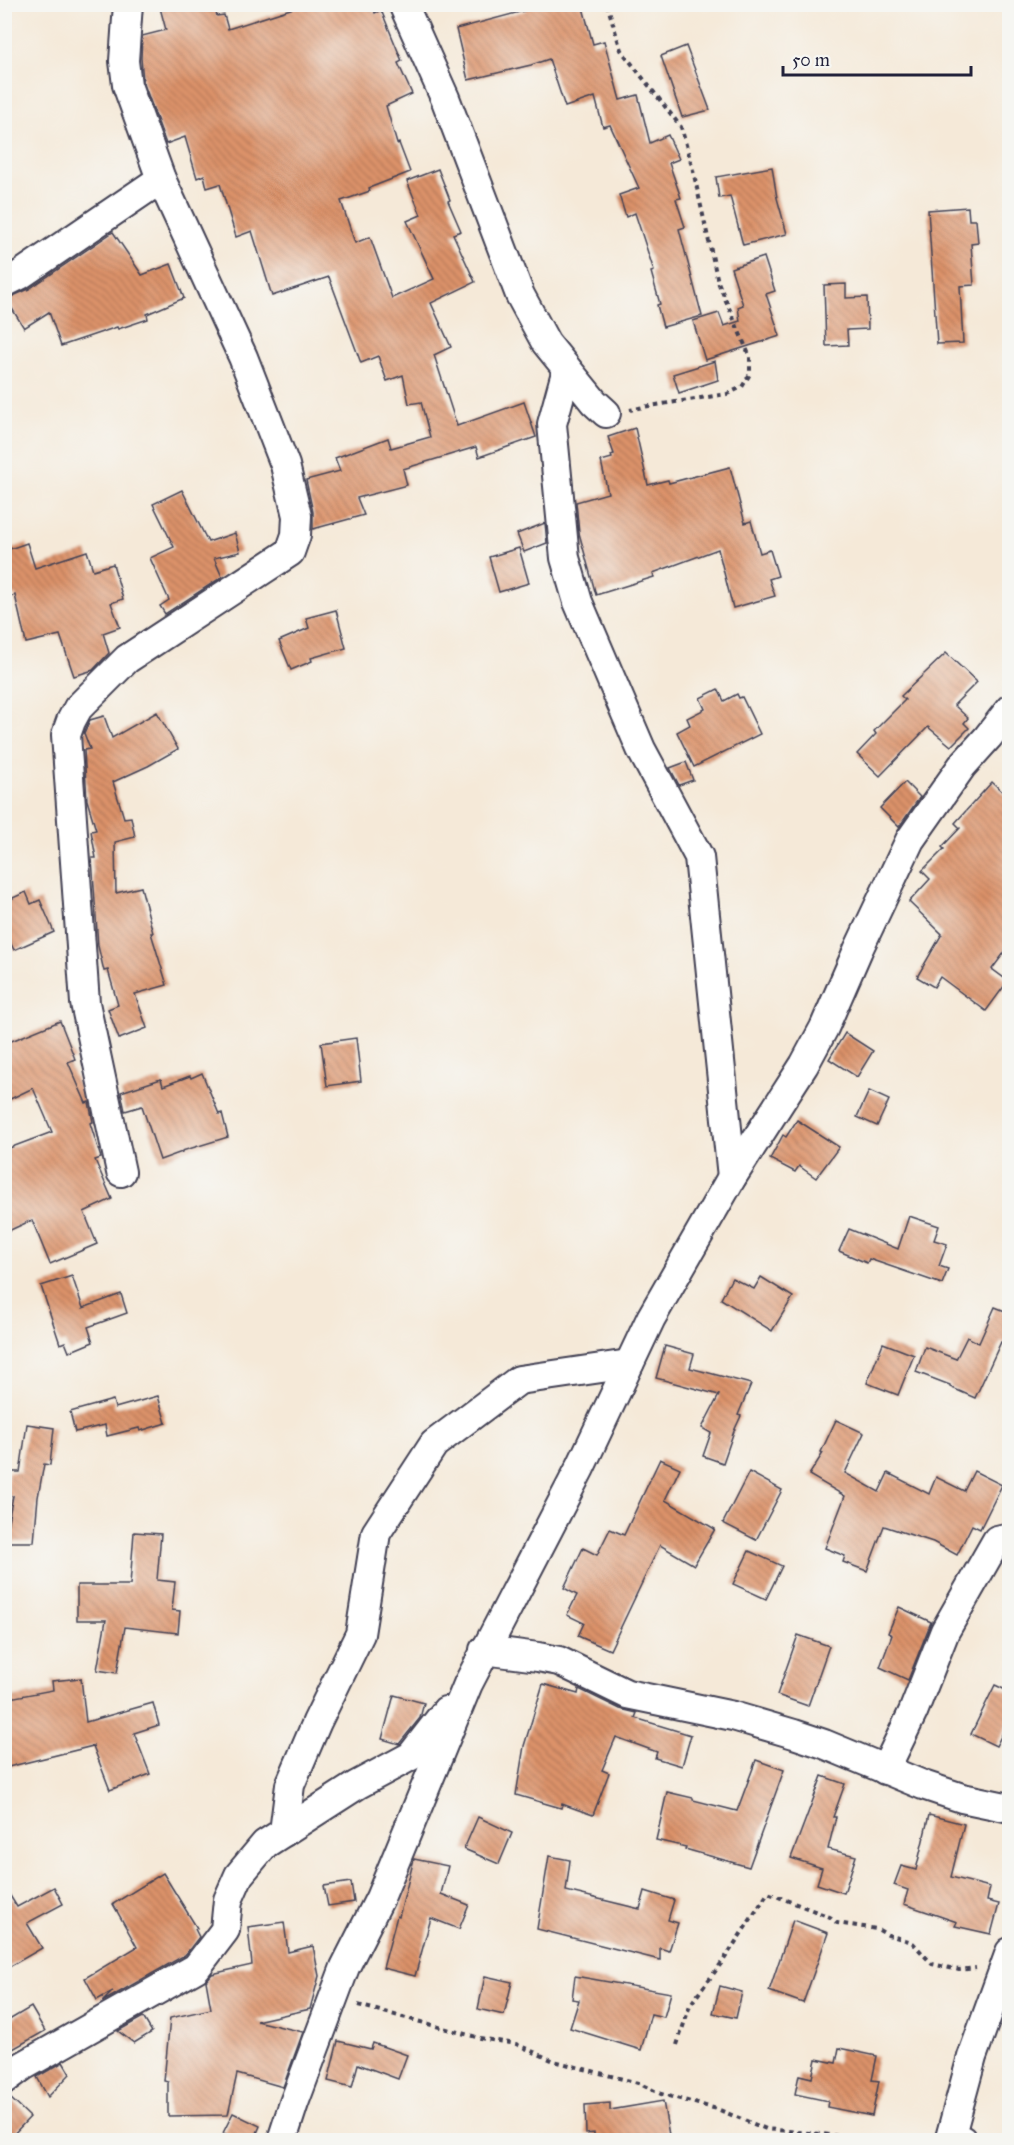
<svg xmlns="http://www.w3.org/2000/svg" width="1014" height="2145" viewBox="0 0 1014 2145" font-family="'IM FELL Great Primer',serif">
	<defs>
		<pattern id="building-back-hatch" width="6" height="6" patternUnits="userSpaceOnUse" patternTransform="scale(1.5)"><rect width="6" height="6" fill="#dc9269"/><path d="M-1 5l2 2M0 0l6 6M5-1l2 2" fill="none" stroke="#b27758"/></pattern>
	</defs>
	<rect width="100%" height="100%" fill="#f6f6f2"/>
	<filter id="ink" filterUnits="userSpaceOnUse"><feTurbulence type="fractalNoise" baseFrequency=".0167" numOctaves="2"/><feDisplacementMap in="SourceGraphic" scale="12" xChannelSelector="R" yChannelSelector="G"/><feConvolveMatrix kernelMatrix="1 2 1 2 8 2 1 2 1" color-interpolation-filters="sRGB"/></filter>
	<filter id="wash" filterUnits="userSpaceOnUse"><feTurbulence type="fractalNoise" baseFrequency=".008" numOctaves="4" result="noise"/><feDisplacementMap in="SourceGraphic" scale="24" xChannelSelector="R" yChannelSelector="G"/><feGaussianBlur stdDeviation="1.35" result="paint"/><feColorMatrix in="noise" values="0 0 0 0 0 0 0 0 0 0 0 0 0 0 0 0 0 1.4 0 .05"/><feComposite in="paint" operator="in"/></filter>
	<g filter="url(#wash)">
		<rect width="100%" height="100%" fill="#f5e9d8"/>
		<g id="blocks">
			<!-- building -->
			<g fill="url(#building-back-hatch)">
				<path d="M 159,4 L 213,4 L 217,16 L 224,15 L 228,29 L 306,4 L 372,4 L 375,13 L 381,10 L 402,61 L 398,63 L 412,94 L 386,106 L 397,144 L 399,143 L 410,172 L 369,188 L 370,191 L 341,201 L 355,243 L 370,237 L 392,298 L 434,279 L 407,221 L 421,215 L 407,181 L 438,169 L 450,200 L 448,201 L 461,231 L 453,234 L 475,282 L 431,303 L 451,347 L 434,355 L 457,426 L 524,402 L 536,437 L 479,457 L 476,447 L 403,469 L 407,485 L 357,498 L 364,515 L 313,529 L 313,512 L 306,480 L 340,471 L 335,458 L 388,438 L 391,448 L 430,437 L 421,402 L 409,404 L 403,375 L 387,381 L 378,356 L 361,363 L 329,277 L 272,296 L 252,231 L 236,237 L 220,184 L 207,188 L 204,175 L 197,178 L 185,137 L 166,144 L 143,81 L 141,58 L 142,36 L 166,30 Z"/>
				<path d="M 525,4 L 582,4 L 593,44 L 604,41 L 620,100 L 638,95 L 650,143 L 668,135 L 679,159 L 669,163 L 681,198 L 676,199 L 685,227 L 679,229 L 702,316 L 663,327 L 657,305 L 660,304 L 651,272 L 654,271 L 635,213 L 626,217 L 619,195 L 639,188 L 610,125 L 603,127 L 595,97 L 565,107 L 549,59 L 531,65 L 468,80 L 456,29 L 527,10 Z"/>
				<path d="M 686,46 L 710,110 L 682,117 L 661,56 Z"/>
				<path d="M 772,167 L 777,198 L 787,234 L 743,245 L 730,196 L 719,198 L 716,177 Z"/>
				<path d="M 968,207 L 969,220 L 976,220 L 978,243 L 971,244 L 974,285 L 960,286 L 963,343 L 937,344 L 928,210 Z"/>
				<path d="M 113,232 L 142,275 L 171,264 L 184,298 L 147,314 L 148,319 L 118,329 L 117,327 L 61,346 L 49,312 L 24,328 L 6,299 L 29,289 Z"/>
				<path d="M 764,257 L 775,291 L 766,294 L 780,336 L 705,360 L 693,321 L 719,313 L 724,326 L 740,321 L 738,307 L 743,305 L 731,268 Z"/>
				<path d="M 846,284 L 846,298 L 867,297 L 868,329 L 847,330 L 848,345 L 826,346 L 824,285 Z"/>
				<path d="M 715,361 L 718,380 L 679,393 L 673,374 Z"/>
				<path d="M 635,428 L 648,485 L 668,480 L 669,483 L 730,467 L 745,523 L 751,521 L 760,553 L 770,550 L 778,576 L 769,579 L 775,596 L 733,608 L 718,549 L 653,573 L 654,577 L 596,595 L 579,533 L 576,502 L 608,493 L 601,461 L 612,458 L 611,455 L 614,454 L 608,437 Z"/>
				<path d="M 182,490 L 208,542 L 235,533 L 240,552 L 214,558 L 222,577 L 165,614 L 160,606 L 169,600 L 150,558 L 174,547 L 153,504 Z"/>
				<path d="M 545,523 L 547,543 L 524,552 L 517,534 Z"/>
				<path d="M 27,543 L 35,568 L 87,551 L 93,570 L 113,564 L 123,599 L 111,603 L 120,627 L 103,633 L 109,653 L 93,670 L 74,676 L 60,635 L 26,643 L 15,595 L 4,599 L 4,551 Z"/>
				<path d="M 519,548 L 529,583 L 499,592 L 489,557 Z"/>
				<path d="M 336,610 L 346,648 L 311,658 L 312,661 L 291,670 L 279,641 L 309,628 L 306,618 Z"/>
				<path d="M 946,653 L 977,682 L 954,705 L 968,718 L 964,723 L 969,728 L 951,746 L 928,727 L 880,776 L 857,754 L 876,734 L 874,731 L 905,700 L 901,696 Z"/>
				<path d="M 718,689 L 724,701 L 737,694 L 739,698 L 742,697 L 760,734 L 694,767 L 677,732 L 690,725 L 687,718 L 705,709 L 700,698 Z"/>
				<path d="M 157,712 L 178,749 L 148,766 L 113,782 L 124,818 L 131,817 L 135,837 L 115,842 L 116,893 L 141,887 L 153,933 L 151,933 L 167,985 L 135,994 L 147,1028 L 119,1039 L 108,1009 L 118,1005 L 108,970 L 104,971 L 98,946 L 92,858 L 96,858 L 91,831 L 96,830 L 87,800 L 84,750 L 90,749 L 84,733 L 90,720 L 104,716 L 112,738 Z"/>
				<path d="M 686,762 L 693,780 L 679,785 L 670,768 Z"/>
				<path d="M 905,782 L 920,797 L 899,827 L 880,808 Z"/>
				<path d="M 992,782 L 1010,799 L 1010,945 L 992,969 L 1008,981 L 986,1011 L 940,977 L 934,987 L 917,977 L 942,934 L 909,902 L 930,879 L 922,871 L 944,849 L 942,847 L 960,828 L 955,823 Z"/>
				<path d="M 26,892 L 31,904 L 40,900 L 54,932 L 14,950 L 4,929 L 4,902 Z"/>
				<path d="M 60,1021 L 75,1059 L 68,1062 L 86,1103 L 89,1102 L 93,1122 L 90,1123 L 101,1158 L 95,1160 L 112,1199 L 84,1212 L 97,1244 L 50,1264 L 32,1220 L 4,1233 L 4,1150 L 52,1132 L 33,1088 L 4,1102 L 4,1044 Z"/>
				<path d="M 845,1033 L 873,1051 L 857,1077 L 829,1059 Z"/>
				<path d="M 356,1038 L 361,1081 L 327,1086 L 321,1043 Z"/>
				<path d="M 202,1073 L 219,1114 L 222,1113 L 228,1137 L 182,1151 L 182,1152 L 160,1160 L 142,1106 L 125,1111 L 121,1092 L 161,1079 L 163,1086 L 190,1076 L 191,1078 Z"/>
				<path d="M 869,1091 L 889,1100 L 877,1126 L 857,1117 Z"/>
				<path d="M 797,1120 L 839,1147 L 816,1178 L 799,1166 L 795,1172 L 770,1159 L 783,1135 L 786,1137 Z"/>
				<path d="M 909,1216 L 939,1226 L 934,1240 L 947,1244 L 939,1266 L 948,1269 L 942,1284 L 869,1259 L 867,1263 L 839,1251 L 849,1229 L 898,1249 Z"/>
				<path d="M 72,1276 L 83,1308 L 121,1294 L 127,1313 L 88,1327 L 93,1342 L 69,1352 L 65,1342 L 60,1344 L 41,1286 Z"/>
				<path d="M 761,1277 L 793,1297 L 772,1331 L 721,1299 L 732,1278 L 754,1289 Z"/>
				<path d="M 995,1307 L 1010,1313 L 1010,1345 L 1001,1342 L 975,1398 L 950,1387 L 950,1385 L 916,1372 L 925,1347 L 956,1359 L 967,1337 L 979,1343 Z"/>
				<path d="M 883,1343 L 914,1355 L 898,1395 L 867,1383 Z"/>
				<path d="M 665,1346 L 694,1354 L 690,1368 L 751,1384 L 738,1415 L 741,1416 L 734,1431 L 723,1463 L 703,1456 L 711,1433 L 702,1428 L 719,1395 L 656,1378 Z"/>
				<path d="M 158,1396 L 166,1423 L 140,1431 L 139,1428 L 107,1436 L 105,1425 L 75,1432 L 70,1412 L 113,1400 L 115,1408 Z"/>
				<path d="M 836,1420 L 864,1433 L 845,1473 L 879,1492 L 888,1473 L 929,1494 L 936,1477 L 964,1491 L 974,1471 L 1002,1485 L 980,1529 L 972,1525 L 957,1555 L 933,1542 L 884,1526 L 867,1571 L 843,1562 L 845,1556 L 825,1548 L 845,1496 L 809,1475 L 823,1453 L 821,1452 Z"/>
				<path d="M 27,1424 L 54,1428 L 50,1465 L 44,1464 L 38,1497 L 34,1542 L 4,1542 L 13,1496 L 8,1497 L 8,1472 L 20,1472 Z"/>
				<path d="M 660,1459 L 680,1468 L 665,1500 L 715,1529 L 694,1565 L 660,1545 L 610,1650 L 578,1636 L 584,1623 L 567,1615 L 577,1595 L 564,1588 L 583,1548 L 597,1555 L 610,1529 L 624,1535 Z"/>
				<path d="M 749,1472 L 782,1490 L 756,1540 L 723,1523 Z"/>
				<path d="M 134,1532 L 161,1534 L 157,1580 L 175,1582 L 172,1610 L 180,1611 L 178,1633 L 125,1627 L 117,1673 L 97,1670 L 106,1620 L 77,1620 L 77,1585 L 130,1585 Z"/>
				<path d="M 749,1551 L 782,1566 L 766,1599 L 733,1584 Z"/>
				<path d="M 899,1607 L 931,1622 L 908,1680 L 880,1667 L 892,1635 L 888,1633 Z"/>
				<path d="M 798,1635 L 829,1646 L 808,1706 L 777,1695 Z"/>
				<path d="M 81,1678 L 86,1722 L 153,1703 L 159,1725 L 134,1733 L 150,1774 L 110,1790 L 93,1746 L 4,1768 L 4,1699 L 53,1690 L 52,1681 Z"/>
				<path d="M 543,1684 L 578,1694 L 579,1689 L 620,1709 L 637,1713 L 635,1718 L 691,1735 L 682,1766 L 655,1758 L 657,1752 L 616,1737 L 602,1770 L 609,1773 L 593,1815 L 562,1804 L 561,1808 L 516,1795 L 524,1746 Z"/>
				<path d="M 995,1685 L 1010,1692 L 1010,1719 L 996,1746 L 971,1734 Z"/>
				<path d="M 394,1695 L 424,1703 L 420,1718 L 399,1744 L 382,1739 Z"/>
				<path d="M 756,1760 L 784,1770 L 749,1867 L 685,1849 L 686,1847 L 656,1840 L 667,1792 L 693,1798 L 693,1800 L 737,1811 Z"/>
				<path d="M 822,1776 L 845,1784 L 833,1817 L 836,1817 L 828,1849 L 856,1856 L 844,1893 L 817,1884 L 822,1868 L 791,1858 Z"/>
				<path d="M 929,1815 L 964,1824 L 951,1877 L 990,1887 L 987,1901 L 999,1904 L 991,1934 L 955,1926 L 957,1922 L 904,1904 L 908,1890 L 894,1885 L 901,1866 L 916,1870 Z"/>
				<path d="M 478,1817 L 512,1833 L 499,1864 L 464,1849 Z"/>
				<path d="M 549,1856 L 570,1860 L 566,1891 L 640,1909 L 645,1891 L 674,1900 L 668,1920 L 678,1923 L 669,1951 L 660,1948 L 660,1960 L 537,1929 Z"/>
				<path d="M 414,1859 L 448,1866 L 441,1894 L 469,1905 L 459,1929 L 431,1918 L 415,1976 L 383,1968 L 397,1916 L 399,1917 Z"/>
				<path d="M 163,1873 L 197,1928 L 195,1929 L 199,1937 L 185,1955 L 102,2002 L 113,1991 L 97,2000 L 85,1978 L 137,1947 L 113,1904 Z"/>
				<path d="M 351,1882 L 354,1902 L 328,1906 L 324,1886 Z"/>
				<path d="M 4,1886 L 17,1907 L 54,1887 L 63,1904 L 27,1923 L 42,1948 L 4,1970 Z"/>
				<path d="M 793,1920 L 828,1933 L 803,2003 L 769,1991 Z"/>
				<path d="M 284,1922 L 288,1952 L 313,1946 L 319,1976 L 310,2009 L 256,2021 L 303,2032 L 283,2087 L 237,2074 L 228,2115 L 168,2116 L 168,2082 L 164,2081 L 170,2018 L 211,2009 L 206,1981 L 212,1974 L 252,1965 L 248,1927 Z"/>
				<path d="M 485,1976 L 512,1982 L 504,2015 L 478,2009 Z"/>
				<path d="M 575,1976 L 671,1993 L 664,2017 L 651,2014 L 641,2050 L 570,2028 L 579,2000 L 572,1999 Z"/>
				<path d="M 720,1986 L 742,1992 L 736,2018 L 713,2013 Z"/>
				<path d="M 31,2007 L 45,2031 L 4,2054 L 4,2023 Z"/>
				<path d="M 143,2017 L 152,2032 L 134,2043 L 118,2031 Z"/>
				<path d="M 338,2041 L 371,2049 L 373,2043 L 407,2055 L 398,2079 L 358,2064 L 352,2087 L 328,2081 Z"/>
				<path d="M 839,2048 L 877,2056 L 872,2080 L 879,2081 L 872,2116 L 827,2107 L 828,2101 L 795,2094 L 799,2075 L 812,2078 L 816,2059 L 836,2063 Z"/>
				<path d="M 63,2062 L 70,2074 L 48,2097 L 37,2077 Z"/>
				<path d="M 4,2096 L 8,2096 L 30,2117 L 8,2140 L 4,2140 Z"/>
				<path d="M 663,2101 L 669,2135 L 636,2140 L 594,2140 L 594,2133 L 586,2134 L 585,2105 L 610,2103 L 610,2110 Z"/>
				<path d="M 233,2113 L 260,2126 L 254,2140 L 239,2140 L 223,2133 Z"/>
			</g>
		</g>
	</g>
	<g filter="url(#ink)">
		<use href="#blocks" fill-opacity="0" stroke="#424053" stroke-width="1.5"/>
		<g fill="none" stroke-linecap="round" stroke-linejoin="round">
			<!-- minor casing -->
			<g stroke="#424053" stroke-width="32">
				<g id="minor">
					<path d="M 403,4 L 445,98 L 520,295 L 546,343 L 594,402 L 606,413"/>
					<path d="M 4,283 L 20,275 L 161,179"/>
					<path d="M 567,369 L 552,424 L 565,558 L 578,602 L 641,749 L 699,857 L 732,1177"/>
					<path d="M 121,1172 L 85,1003 L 66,735 L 71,721 L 78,708 L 127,659 L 290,552 L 296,535 L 297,516 L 285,465 L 243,357 L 161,179 L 127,85 L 124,61 L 128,4"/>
					<path d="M 484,1650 L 538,1657 L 559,1661 L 627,1694 L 733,1716 L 794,1734 L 824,1744 L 923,1785 L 962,1798 L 1010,1808"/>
					<path d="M 885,1770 L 913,1712 L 945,1631 L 997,1540 L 1010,1537"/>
					<path d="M 284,1832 L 290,1785 L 317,1722 L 360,1634 L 376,1533 L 434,1444 L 519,1380 L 629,1364"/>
					<path d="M 4,2080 L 23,2066 L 196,1968 L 225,1930 L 228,1900 L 239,1875 L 265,1844 L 357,1785 L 411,1756 L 446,1711"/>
					<path d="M 282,2140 L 294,2103 L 345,1967 L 380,1898 L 468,1684 L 580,1468 L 651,1318 L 732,1177 L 804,1065 L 824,1028 L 858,950 L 910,840 L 962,766 L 988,737 L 1010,709"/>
					<path d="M 962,2140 L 950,2138 L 972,2057 L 1010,1952"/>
				</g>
			</g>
			<!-- path -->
			<g stroke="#424053" stroke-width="4" stroke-dasharray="4.5 4.5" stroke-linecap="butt">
				<path d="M 607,4 L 621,50 L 681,127 L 692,166 L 718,282 L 750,357 L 750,374 L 742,387 L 727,394 L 643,407 L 630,410"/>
				<path d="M 358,2005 L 480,2038 L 516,2044 L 554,2061 L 638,2083 L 661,2094 L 717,2109 L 766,2129 L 831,2135 L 865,2140"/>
				<path d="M 677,2045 L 690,2005 L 723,1961 L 768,1893 L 830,1917 L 837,1923 L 877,1929 L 888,1935 L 912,1942 L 932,1964 L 959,1970 L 976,1968"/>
			</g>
			<!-- minor -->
			<use href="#minor" stroke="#fff" stroke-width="28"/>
		</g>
	</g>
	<!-- margin -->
	<rect width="1014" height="2145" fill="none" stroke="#f6f6f2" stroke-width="24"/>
	<!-- scale -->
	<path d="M783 66v9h188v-9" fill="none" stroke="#22223b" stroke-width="3"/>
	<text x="792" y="66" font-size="18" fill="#22223b" stroke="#f6f6f2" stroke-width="4.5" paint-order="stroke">50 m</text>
</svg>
